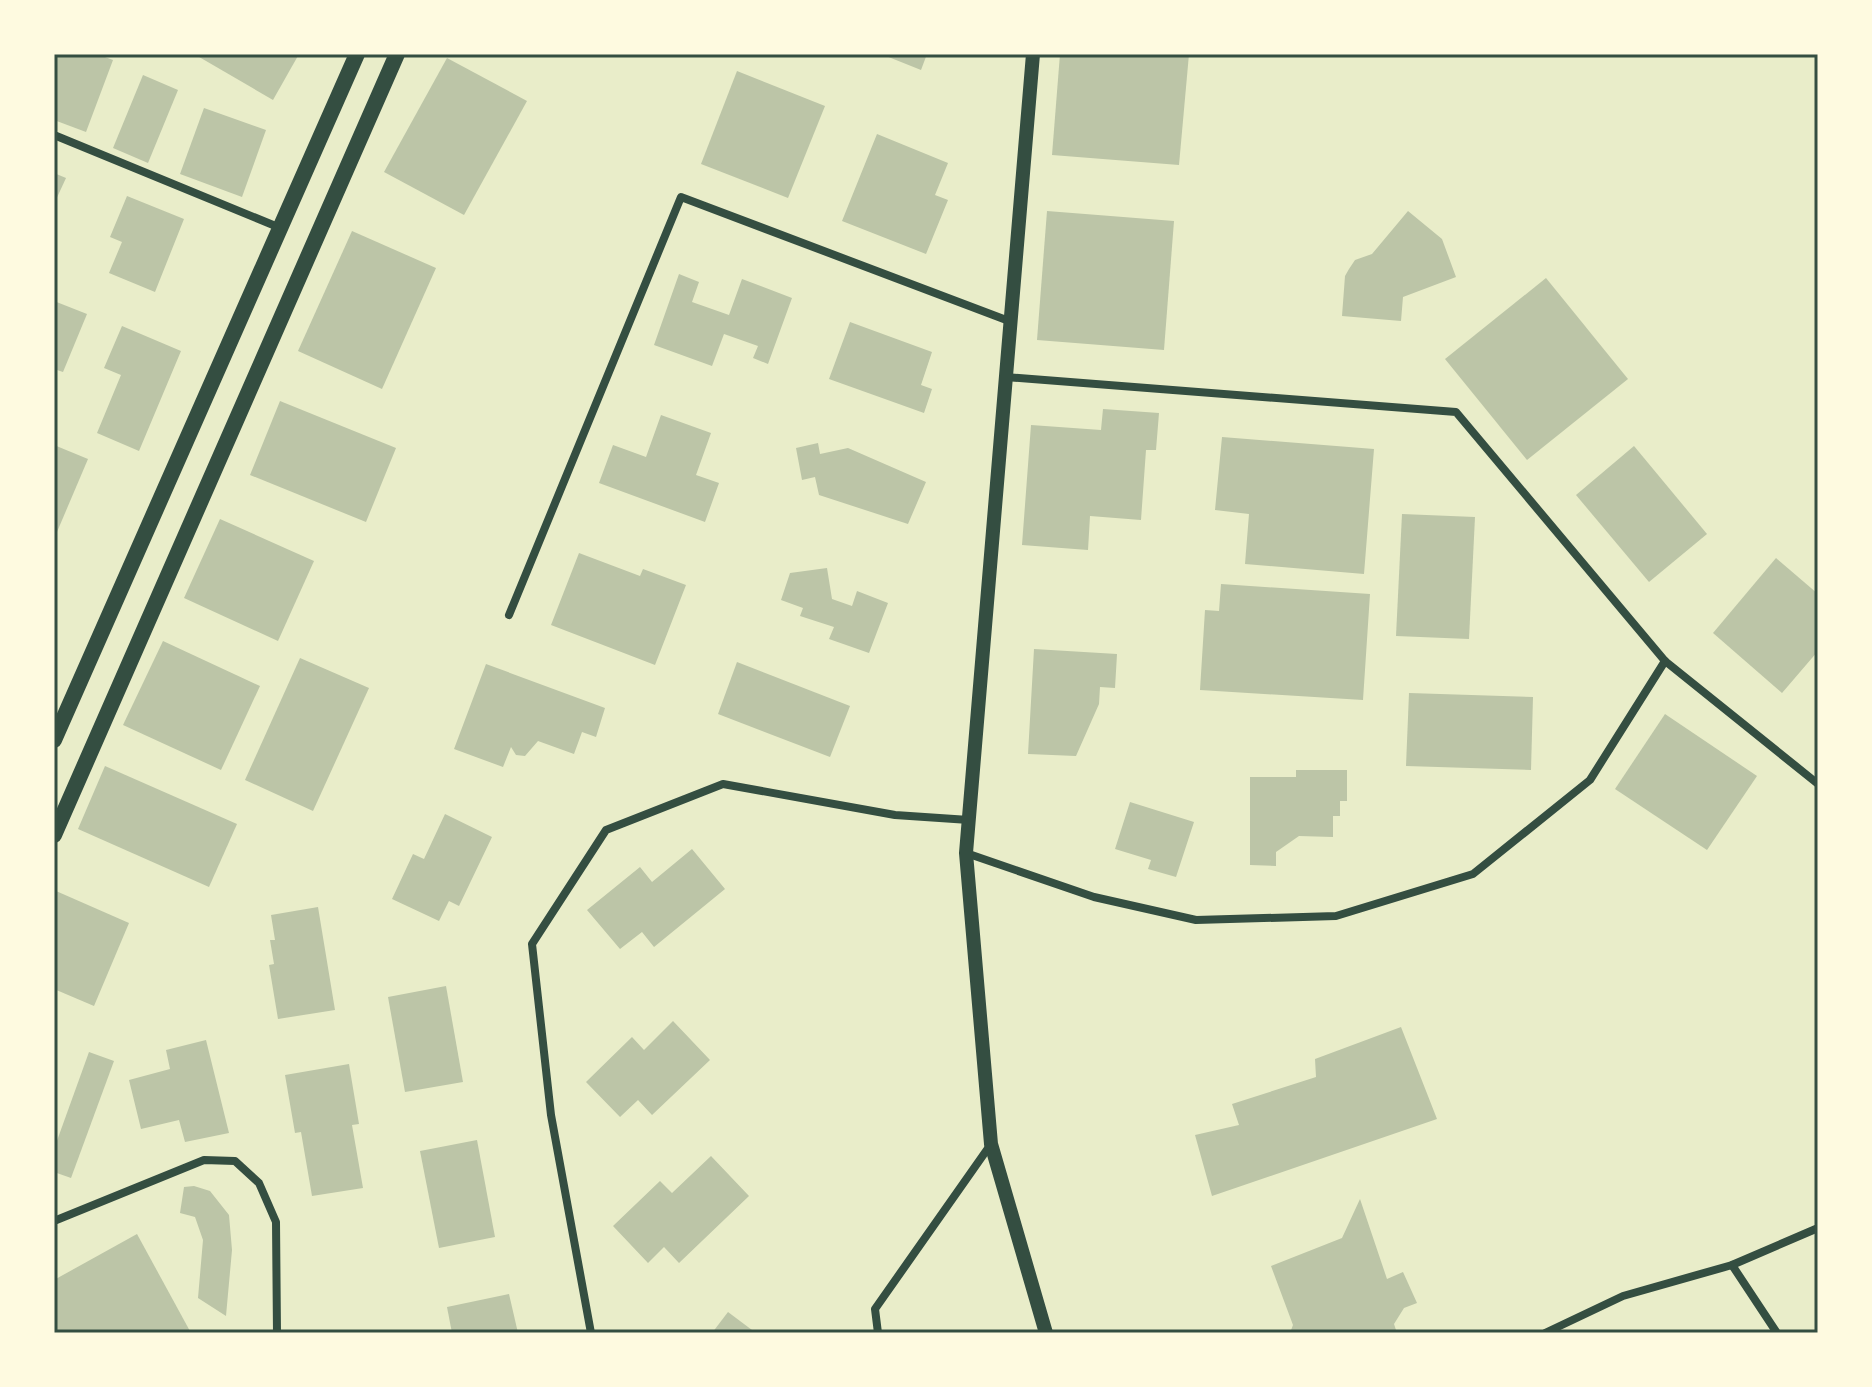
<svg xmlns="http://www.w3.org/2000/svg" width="1872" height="1387" viewBox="0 0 1872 1387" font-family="Inter,sans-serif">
	<rect width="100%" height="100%" fill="#e9edc9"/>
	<!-- building -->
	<g fill="#bcc5a7">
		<path d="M 54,54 L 97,54 L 113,60 L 86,132 L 54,120 Z"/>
		<path d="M 194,54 L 299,54 L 273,100 Z"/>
		<path d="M 881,54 L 927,54 L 921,70 Z"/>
		<path d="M 1060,54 L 1189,54 L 1179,165 L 1052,155 Z"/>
		<path d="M 447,58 L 527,101 L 464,215 L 384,172 Z"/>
		<path d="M 737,71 L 825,106 L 788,198 L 701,164 Z"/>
		<path d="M 143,75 L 178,90 L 148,163 L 113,148 Z"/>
		<path d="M 204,108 L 266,130 L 242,197 L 180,174 Z"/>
		<path d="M 877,134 L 948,163 L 935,195 L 948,200 L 926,254 L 842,221 Z"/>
		<path d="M 54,173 L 66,178 L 54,204 Z"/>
		<path d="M 127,196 L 184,219 L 155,292 L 109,273 L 122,242 L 110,237 Z"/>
		<path d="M 1047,211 L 1174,221 L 1164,350 L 1037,340 Z"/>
		<path d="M 1408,211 L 1442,239 L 1456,277 L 1403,297 L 1401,321 L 1342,316 L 1345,276 L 1349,269 L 1355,260 L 1372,254 Z"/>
		<path d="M 352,231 L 436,268 L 382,389 L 298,351 Z"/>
		<path d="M 679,274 L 699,282 L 692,302 L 729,315 L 742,279 L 792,298 L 768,364 L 753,358 L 758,346 L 724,334 L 712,366 L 654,345 Z"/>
		<path d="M 1546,278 L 1628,379 L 1527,460 L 1445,359 Z"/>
		<path d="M 54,301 L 87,314 L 63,372 L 54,369 Z"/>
		<path d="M 850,322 L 932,352 L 921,385 L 932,389 L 924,413 L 829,379 Z"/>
		<path d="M 122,326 L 181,351 L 139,451 L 97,433 L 121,375 L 104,368 Z"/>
		<path d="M 280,401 L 396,448 L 366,522 L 250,475 Z"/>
		<path d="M 1103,409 L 1159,413 L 1156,450 L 1146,450 L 1141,520 L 1090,516 L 1088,550 L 1022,545 L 1031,425 L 1101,430 Z"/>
		<path d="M 661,415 L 711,433 L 696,475 L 719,483 L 705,522 L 599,483 L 613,445 L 646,457 Z"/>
		<path d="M 1222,437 L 1374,449 L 1364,574 L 1245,564 L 1249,514 L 1215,510 Z"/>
		<path d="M 818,443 L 820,454 L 848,448 L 926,482 L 908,524 L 819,495 L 815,477 L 802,480 L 796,448 Z"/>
		<path d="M 54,445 L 88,459 L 54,539 Z"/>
		<path d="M 1634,446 L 1707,534 L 1649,582 L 1576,495 Z"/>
		<path d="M 1402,514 L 1475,517 L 1469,639 L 1396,636 Z"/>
		<path d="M 220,519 L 314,561 L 278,641 L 184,598 Z"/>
		<path d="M 579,553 L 640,576 L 643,569 L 686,585 L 655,665 L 551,625 Z"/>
		<path d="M 1776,558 L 1818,594 L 1818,651 L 1782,693 L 1713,633 Z"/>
		<path d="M 827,568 L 832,599 L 852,606 L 857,591 L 888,603 L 869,653 L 829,639 L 834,627 L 800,616 L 803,608 L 781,600 L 790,573 Z"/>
		<path d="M 1221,584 L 1370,594 L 1363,700 L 1200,690 L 1205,610 L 1219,611 Z"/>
		<path d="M 163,641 L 260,686 L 221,770 L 123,725 Z"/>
		<path d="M 1034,649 L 1117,654 L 1115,688 L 1100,687 L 1099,704 L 1076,756 L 1028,754 Z"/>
		<path d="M 300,658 L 369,688 L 313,811 L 245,780 Z"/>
		<path d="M 737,662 L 850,706 L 830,757 L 718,714 Z"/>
		<path d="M 486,664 L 605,708 L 596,737 L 582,732 L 574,754 L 538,741 L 525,756 L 516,755 L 511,747 L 503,767 L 454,749 Z"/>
		<path d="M 1409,693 L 1533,697 L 1531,770 L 1406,766 Z"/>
		<path d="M 1665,714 L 1757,776 L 1707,850 L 1615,789 Z"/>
		<path d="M 105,766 L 237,824 L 209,887 L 78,829 Z"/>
		<path d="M 1296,770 L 1347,770 L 1347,801 L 1340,801 L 1340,816 L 1333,816 L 1333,837 L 1299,836 L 1276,852 L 1276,866 L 1250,865 L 1250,777 L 1296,777 Z"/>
		<path d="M 1130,802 L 1194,822 L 1176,877 L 1148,869 L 1151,860 L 1115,849 Z"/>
		<path d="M 445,814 L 492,837 L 459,906 L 449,901 L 439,921 L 392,899 L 413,854 L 424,859 Z"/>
		<path d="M 692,849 L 725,889 L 654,947 L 642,932 L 620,949 L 587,910 L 640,867 L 652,882 Z"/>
		<path d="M 56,891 L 129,923 L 94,1006 L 54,989 Z"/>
		<path d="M 318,907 L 335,1010 L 278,1019 L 269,965 L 274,964 L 270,940 L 275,940 L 271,915 Z"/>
		<path d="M 446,986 L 463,1082 L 405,1092 L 388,997 Z"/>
		<path d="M 673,1021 L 710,1060 L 652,1115 L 638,1100 L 620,1117 L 586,1082 L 632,1037 L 644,1050 Z"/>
		<path d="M 1401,1027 L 1437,1119 L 1212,1196 L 1195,1135 L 1239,1125 L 1232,1104 L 1316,1077 L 1315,1059 Z"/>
		<path d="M 206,1040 L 229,1133 L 185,1142 L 179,1120 L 141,1129 L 129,1080 L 170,1069 L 166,1050 Z"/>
		<path d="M 89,1052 L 114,1061 L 71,1178 L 54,1172 L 54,1149 Z"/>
		<path d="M 349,1064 L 359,1124 L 352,1125 L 363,1188 L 312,1196 L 301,1132 L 295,1133 L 285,1075 Z"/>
		<path d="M 477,1140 L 495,1237 L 439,1248 L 420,1151 Z"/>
		<path d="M 711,1156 L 749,1196 L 679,1263 L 664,1247 L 648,1263 L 613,1226 L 660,1181 L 672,1193 Z"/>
		<path d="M 194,1186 L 210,1191 L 229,1215 L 232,1250 L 226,1316 L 198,1298 L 203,1240 L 195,1217 L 180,1213 L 184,1187 Z"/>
		<path d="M 1360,1199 L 1387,1279 L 1403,1272 L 1417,1303 L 1404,1308 L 1394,1324 L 1397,1333 L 1290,1333 L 1293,1325 L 1271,1266 L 1342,1238 Z"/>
		<path d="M 137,1234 L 191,1333 L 56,1333 L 54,1280 Z"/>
		<path d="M 509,1294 L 518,1333 L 452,1333 L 447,1307 Z"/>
		<path d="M 728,1312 L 756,1333 L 712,1333 Z"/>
	</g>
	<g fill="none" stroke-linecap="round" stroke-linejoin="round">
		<!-- minor -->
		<g stroke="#344e41" stroke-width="8">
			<path d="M 54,135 L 278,227"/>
			<path d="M 1005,377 L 1456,412 L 1665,661 L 1818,784"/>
			<path d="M 509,615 L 681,197 L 1009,321"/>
			<path d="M 966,853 L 1094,897 L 1196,920 L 1336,916 L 1473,874 L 1590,780 L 1665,661"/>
			<path d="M 54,1221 L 204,1160 L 235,1161 L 259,1183 L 276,1222 L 277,1333"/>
			<path d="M 1732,1265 L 1777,1333"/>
			<path d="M 591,1333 L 551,1115 L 532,944 L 606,830 L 723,784 L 895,815 L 969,820"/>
			<path d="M 878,1333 L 875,1309 L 991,1144"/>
			<path d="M 1545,1333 L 1623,1296 L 1732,1265 L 1818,1228"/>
		</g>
		<!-- tertiary -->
		<path stroke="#344e41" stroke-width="14" d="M 1033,54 L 966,853 L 991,1144 L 1046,1333"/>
		<!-- secondary -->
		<g stroke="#344e41" stroke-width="16">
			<path d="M 54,740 L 357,54"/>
			<path d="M 54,835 L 397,54"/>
		</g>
	</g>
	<!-- border -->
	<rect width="1872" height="1387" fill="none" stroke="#fefae0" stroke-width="112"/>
	<rect x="56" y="56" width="1760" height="1275" fill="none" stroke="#344e41" stroke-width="3"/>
</svg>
